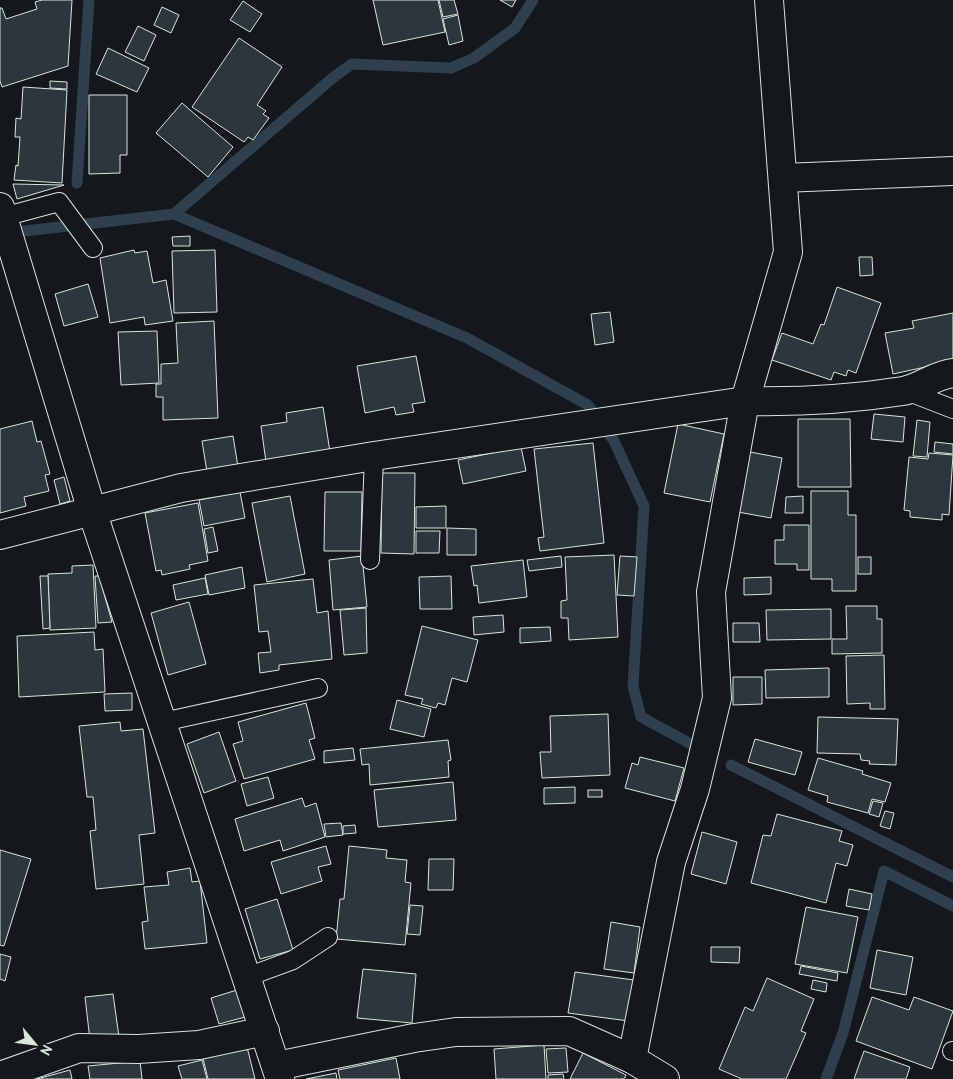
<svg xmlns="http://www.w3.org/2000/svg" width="953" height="1079" viewBox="0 0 953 1079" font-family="'PT Sans',sans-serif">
	<rect width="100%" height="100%" fill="#14181c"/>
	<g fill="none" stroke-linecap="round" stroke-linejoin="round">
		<!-- stream -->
		<g stroke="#2f3f4d" stroke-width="11">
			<path d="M 77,183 L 89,0"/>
			<path d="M 174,214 L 335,76 L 352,64 L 451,68 L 474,58 L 515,28 L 533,0"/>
			<path d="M 7,233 L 174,214 L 467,338 L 588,405 L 614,441 L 644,506 L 633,686 L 641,717 L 691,744"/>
			<path d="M 731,765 L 953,877"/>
			<path d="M 826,1079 L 843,1033 L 884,871 L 953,906"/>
		</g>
	</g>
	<!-- building -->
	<g fill="#2c363c" stroke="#d8e6dc">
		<path d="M 42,0 L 72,0 L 68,66 L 2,87 L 0,81 L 0,8 L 2,8 L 6,19 L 37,9 L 35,2 Z"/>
		<path d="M 373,0 L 438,0 L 445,32 L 383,45 Z"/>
		<path d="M 439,0 L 454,0 L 458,14 L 443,17 Z"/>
		<path d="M 500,0 L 516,0 L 512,7 Z"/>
		<path d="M 243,1 L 262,14 L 250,32 L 230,20 Z"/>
		<path d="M 162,7 L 179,15 L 171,33 L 154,25 Z"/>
		<path d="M 458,15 L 463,41 L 449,45 L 443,19 Z"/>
		<path d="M 138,26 L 156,35 L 144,61 L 125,52 Z"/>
		<path d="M 239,38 L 282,67 L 257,105 L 266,111 L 263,114 L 269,118 L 253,140 L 248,137 L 244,142 L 192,107 Z"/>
		<path d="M 108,48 L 149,68 L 137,92 L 96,74 Z"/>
		<path d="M 50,81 L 67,82 L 67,89 L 50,88 Z"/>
		<path d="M 23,87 L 67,90 L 62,183 L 14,180 L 16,165 L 18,166 L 20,137 L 15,137 L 16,118 L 21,119 Z"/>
		<path d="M 89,95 L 127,95 L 127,155 L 120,155 L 120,173 L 89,174 Z"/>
		<path d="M 182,103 L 233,147 L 208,177 L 156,133 Z"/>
		<path d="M 13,184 L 64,185 L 17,199 Z"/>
		<path d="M 190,236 L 190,246 L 173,246 L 172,237 Z"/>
		<path d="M 134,250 L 135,253 L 147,251 L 153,283 L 166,280 L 173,321 L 145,325 L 144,317 L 110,323 L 100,258 Z"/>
		<path d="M 215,250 L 217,312 L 174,313 L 172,251 Z"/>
		<path d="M 859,257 L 872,257 L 873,275 L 860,276 Z"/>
		<path d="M 88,284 L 98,317 L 64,326 L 55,294 Z"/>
		<path d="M 837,287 L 881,303 L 856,373 L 848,370 L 846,376 L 834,372 L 831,380 L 772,360 L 782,333 L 813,344 L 821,324 L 824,325 Z"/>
		<path d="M 610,312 L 614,342 L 595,345 L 591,314 Z"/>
		<path d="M 953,313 L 953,361 L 893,374 L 885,333 L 914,328 L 912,321 Z"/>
		<path d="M 214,321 L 218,418 L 163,420 L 163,397 L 156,397 L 156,384 L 161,384 L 161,364 L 178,363 L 176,323 Z"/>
		<path d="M 157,331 L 159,383 L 121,385 L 118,332 Z"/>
		<path d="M 416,356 L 425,402 L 412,404 L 414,412 L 396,415 L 394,407 L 365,413 L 357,366 Z"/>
		<path d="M 323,407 L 330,452 L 266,462 L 261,426 L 287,422 L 286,413 Z"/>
		<path d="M 874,414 L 905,417 L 903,442 L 871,439 Z"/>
		<path d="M 798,419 L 850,419 L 851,487 L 798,487 Z"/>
		<path d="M 917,420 L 930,422 L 927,457 L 913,456 Z"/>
		<path d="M 32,421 L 37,442 L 41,441 L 50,474 L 45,475 L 49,491 L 24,497 L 26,506 L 0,513 L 0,429 Z"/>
		<path d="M 678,424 L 724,434 L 710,502 L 664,493 Z"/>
		<path d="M 233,436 L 238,467 L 207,472 L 202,441 Z"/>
		<path d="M 935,442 L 953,444 L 953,454 L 934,452 Z"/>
		<path d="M 593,443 L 604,543 L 540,551 L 538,538 L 544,537 L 534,449 Z"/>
		<path d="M 521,447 L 526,471 L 463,484 L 458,460 Z"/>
		<path d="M 750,452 L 782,458 L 771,518 L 738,512 Z"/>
		<path d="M 929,453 L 953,455 L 949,515 L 942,514 L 942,520 L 910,517 L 910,511 L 904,510 L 909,457 L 928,459 Z"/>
		<path d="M 382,473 L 415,473 L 414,554 L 381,553 Z"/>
		<path d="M 64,477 L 70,501 L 60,504 L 54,480 Z"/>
		<path d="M 811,491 L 848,491 L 848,515 L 856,515 L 856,591 L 832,591 L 832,579 L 811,579 Z"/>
		<path d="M 240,492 L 245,518 L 204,526 L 199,500 Z"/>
		<path d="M 325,492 L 362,492 L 361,551 L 324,551 Z"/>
		<path d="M 290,496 L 305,574 L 267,582 L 252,503 Z"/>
		<path d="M 803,496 L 803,513 L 785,513 L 786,497 Z"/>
		<path d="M 198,503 L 208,561 L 189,565 L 190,569 L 162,575 L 161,570 L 156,571 L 145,513 Z"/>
		<path d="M 446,506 L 446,528 L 416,528 L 416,507 Z"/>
		<path d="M 784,525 L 809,525 L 809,570 L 797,570 L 797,564 L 775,564 L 775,540 L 784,540 Z"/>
		<path d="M 213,527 L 218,551 L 208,553 L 204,529 Z"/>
		<path d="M 447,528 L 476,529 L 476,555 L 447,555 Z"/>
		<path d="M 416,531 L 440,531 L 439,553 L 416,553 Z"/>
		<path d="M 614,555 L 618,637 L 569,640 L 568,618 L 561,618 L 561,601 L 567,600 L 565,557 Z"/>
		<path d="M 362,556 L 367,607 L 333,610 L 329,560 Z"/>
		<path d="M 561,556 L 562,567 L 529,571 L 527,560 Z"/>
		<path d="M 620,556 L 637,557 L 634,596 L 617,595 Z"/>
		<rect x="858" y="557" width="13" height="17"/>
		<path d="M 523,560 L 527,597 L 479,603 L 477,585 L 474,586 L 471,566 Z"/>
		<path d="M 93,565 L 96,628 L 50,630 L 48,574 L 72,573 L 72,566 Z"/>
		<path d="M 242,567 L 245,588 L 209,595 L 205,575 Z"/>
		<path d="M 40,576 L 48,576 L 50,628 L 43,629 Z"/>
		<path d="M 95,576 L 99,576 L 112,622 L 98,623 Z"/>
		<path d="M 451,576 L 452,609 L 420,609 L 419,577 Z"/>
		<path d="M 771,577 L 771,594 L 744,595 L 744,578 Z"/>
		<path d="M 205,578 L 208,594 L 176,600 L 173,585 Z"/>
		<path d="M 313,579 L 317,613 L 328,611 L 332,659 L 279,665 L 279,670 L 260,673 L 258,653 L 271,652 L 268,631 L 259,632 L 254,585 Z"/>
		<path d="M 189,602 L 206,664 L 168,675 L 151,613 Z"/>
		<path d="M 846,606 L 877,606 L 877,619 L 882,619 L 882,653 L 832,654 L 832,639 L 847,639 Z"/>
		<path d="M 366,608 L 367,653 L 344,655 L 340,610 Z"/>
		<path d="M 831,609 L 831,639 L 767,640 L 766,610 Z"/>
		<path d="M 503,615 L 504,632 L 474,635 L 473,617 Z"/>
		<path d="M 733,623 L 759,623 L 760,642 L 733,642 Z"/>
		<path d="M 422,626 L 478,640 L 467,682 L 452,678 L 445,705 L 438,703 L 436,708 L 421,704 L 423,699 L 405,695 Z"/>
		<path d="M 550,627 L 551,641 L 520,643 L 520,628 Z"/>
		<path d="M 94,632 L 95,650 L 103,649 L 105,692 L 19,697 L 17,636 Z"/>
		<path d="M 884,655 L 885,709 L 870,709 L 870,703 L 847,704 L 846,656 Z"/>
		<path d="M 829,668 L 829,697 L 766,698 L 765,670 Z"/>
		<path d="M 733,677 L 762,677 L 762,704 L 733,705 Z"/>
		<path d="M 132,693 L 132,710 L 105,711 L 104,694 Z"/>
		<path d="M 397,700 L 431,709 L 424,737 L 390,729 Z"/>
		<path d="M 306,703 L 315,738 L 309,740 L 315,759 L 244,779 L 233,744 L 243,741 L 238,722 Z"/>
		<path d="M 608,714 L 610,775 L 542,778 L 540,752 L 551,752 L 550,716 Z"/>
		<path d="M 818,717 L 898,719 L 896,765 L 869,764 L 870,761 L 861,760 L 860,754 L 817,753 Z"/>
		<path d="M 120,722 L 121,731 L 143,729 L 155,833 L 139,835 L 144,884 L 96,889 L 90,831 L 96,830 L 93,797 L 87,797 L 79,726 Z"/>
		<path d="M 219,732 L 236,781 L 204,793 L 187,744 Z"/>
		<path d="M 755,739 L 802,752 L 795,775 L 748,762 Z"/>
		<path d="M 448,740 L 451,760 L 448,761 L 449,777 L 370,785 L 369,764 L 362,765 L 360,749 Z"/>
		<path d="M 353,748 L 355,760 L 324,763 L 324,751 Z"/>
		<path d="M 640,757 L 684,768 L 675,801 L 625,788 L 632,763 L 638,765 Z"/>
		<path d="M 818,758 L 863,771 L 862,774 L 891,783 L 885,802 L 872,799 L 868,813 L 827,802 L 828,796 L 808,790 Z"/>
		<path d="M 268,777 L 274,798 L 247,806 L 241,784 Z"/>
		<path d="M 453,782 L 456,820 L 378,827 L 374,790 Z"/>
		<path d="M 575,787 L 575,803 L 544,804 L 544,788 Z"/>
		<rect x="588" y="790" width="14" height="7"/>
		<path d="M 302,798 L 305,807 L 316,803 L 325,837 L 283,851 L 280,840 L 244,851 L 235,819 Z"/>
		<path d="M 873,801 L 883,803 L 879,817 L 869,814 Z"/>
		<path d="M 885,811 L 894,813 L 890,829 L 880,826 Z"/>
		<path d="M 777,814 L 842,831 L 839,841 L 853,845 L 847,866 L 836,863 L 826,903 L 751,883 L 763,835 L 771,836 Z"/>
		<path d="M 341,823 L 343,835 L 326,837 L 324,824 Z"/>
		<path d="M 355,825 L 356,833 L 343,834 L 343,826 Z"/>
		<path d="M 702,832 L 737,842 L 726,884 L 691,874 Z"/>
		<path d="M 326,846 L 331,864 L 318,867 L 322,881 L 281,894 L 271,862 Z"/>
		<path d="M 349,846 L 387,850 L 386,858 L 407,860 L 405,882 L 411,883 L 405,945 L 336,939 L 340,899 L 344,899 Z"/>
		<path d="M 0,850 L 31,859 L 4,946 L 0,945 Z"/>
		<path d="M 429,859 L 454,859 L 453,890 L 428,890 Z"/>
		<path d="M 190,868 L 192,882 L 200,881 L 207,943 L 145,949 L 142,922 L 148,921 L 144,887 L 169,885 L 167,872 Z"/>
		<path d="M 849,889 L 872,894 L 869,910 L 846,906 Z"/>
		<path d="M 277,899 L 293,950 L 260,959 L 245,909 Z"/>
		<path d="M 410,905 L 423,906 L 420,935 L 407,934 Z"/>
		<path d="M 806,907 L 858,917 L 847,973 L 795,964 Z"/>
		<path d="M 611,922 L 640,927 L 634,973 L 604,969 Z"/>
		<path d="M 711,947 L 740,947 L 739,963 L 711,962 Z"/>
		<path d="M 877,950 L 913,957 L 906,995 L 870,988 Z"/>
		<path d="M 0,954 L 11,957 L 5,981 L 0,979 Z"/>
		<path d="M 801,966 L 838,973 L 837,981 L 799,974 Z"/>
		<path d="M 363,969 L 416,974 L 412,1023 L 357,1018 Z"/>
		<path d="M 575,972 L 634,980 L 629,1021 L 568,1013 Z"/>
		<path d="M 767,978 L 814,999 L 801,1031 L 806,1033 L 786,1079 L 742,1079 L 719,1069 L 745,1007 L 753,1011 Z"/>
		<path d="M 813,980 L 827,983 L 826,992 L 811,989 Z"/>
		<path d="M 237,990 L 245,1017 L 219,1024 L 211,998 Z"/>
		<path d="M 113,994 L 119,1037 L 90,1040 L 85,997 Z"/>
		<path d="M 872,997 L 909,1010 L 914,997 L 953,1011 L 932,1069 L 856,1041 Z"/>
		<path d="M 544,1045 L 546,1079 L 496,1079 L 494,1049 Z"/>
		<path d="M 247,1047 L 255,1079 L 208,1079 L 203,1058 Z"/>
		<path d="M 566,1048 L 568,1072 L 548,1073 L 546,1049 Z"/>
		<path d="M 864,1051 L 910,1067 L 906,1079 L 854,1079 Z"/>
		<path d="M 583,1053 L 626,1075 L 624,1079 L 570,1079 Z"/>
		<path d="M 396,1058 L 400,1079 L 340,1079 L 338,1070 Z"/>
		<path d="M 202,1060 L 207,1079 L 182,1079 L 178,1066 Z"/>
		<path d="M 140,1061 L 142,1079 L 90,1079 L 88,1066 Z"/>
		<path d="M 70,1070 L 72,1079 L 37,1079 Z"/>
		<path d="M 336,1073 L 337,1079 L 306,1079 Z"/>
		<path d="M 563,1074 L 564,1079 L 548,1079 L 548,1075 Z"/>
	</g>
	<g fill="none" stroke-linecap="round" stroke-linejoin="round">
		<!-- service casing -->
		<g stroke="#d8e6dc" stroke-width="20">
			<g id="service">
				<path d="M 3,217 L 59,202 L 93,248"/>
				<path d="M 904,390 L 953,409"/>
				<path d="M 370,560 L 374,456"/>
				<path d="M 163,722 L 318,688"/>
				<path d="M 247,977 L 293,960 L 328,937"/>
				<path d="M 952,1051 L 953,1051"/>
			</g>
		</g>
		<!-- minor casing -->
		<g stroke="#d8e6dc" stroke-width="30">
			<g id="minor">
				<path d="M 783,178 L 953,171"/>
				<path d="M 0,207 L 92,511 L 280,1079"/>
				<path d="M 0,535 L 181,488 L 374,456 L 745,401 C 796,402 852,399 903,391 C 920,388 935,375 953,373"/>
				<path d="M 632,1059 L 671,862 L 695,789 L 717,698 L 711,592 L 745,401 L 788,252 L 769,0"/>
				<path d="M 277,1066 L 414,1038 L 456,1032 L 569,1031 L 632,1059 L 665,1079"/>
				<path d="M 0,1076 L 79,1048 L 138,1049 L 199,1045 L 265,1031"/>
			</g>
		</g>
		<!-- service -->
		<use href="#service" stroke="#14181c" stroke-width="18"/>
		<!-- minor -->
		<use href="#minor" stroke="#14181c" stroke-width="28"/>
	</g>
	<!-- north arrow -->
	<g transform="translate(35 1044) rotate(119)" stroke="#14181c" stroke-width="4" paint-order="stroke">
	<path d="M0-4L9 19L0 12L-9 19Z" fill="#d8e6dc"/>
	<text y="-8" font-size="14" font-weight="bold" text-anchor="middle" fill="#d8e6dc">N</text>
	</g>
</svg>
